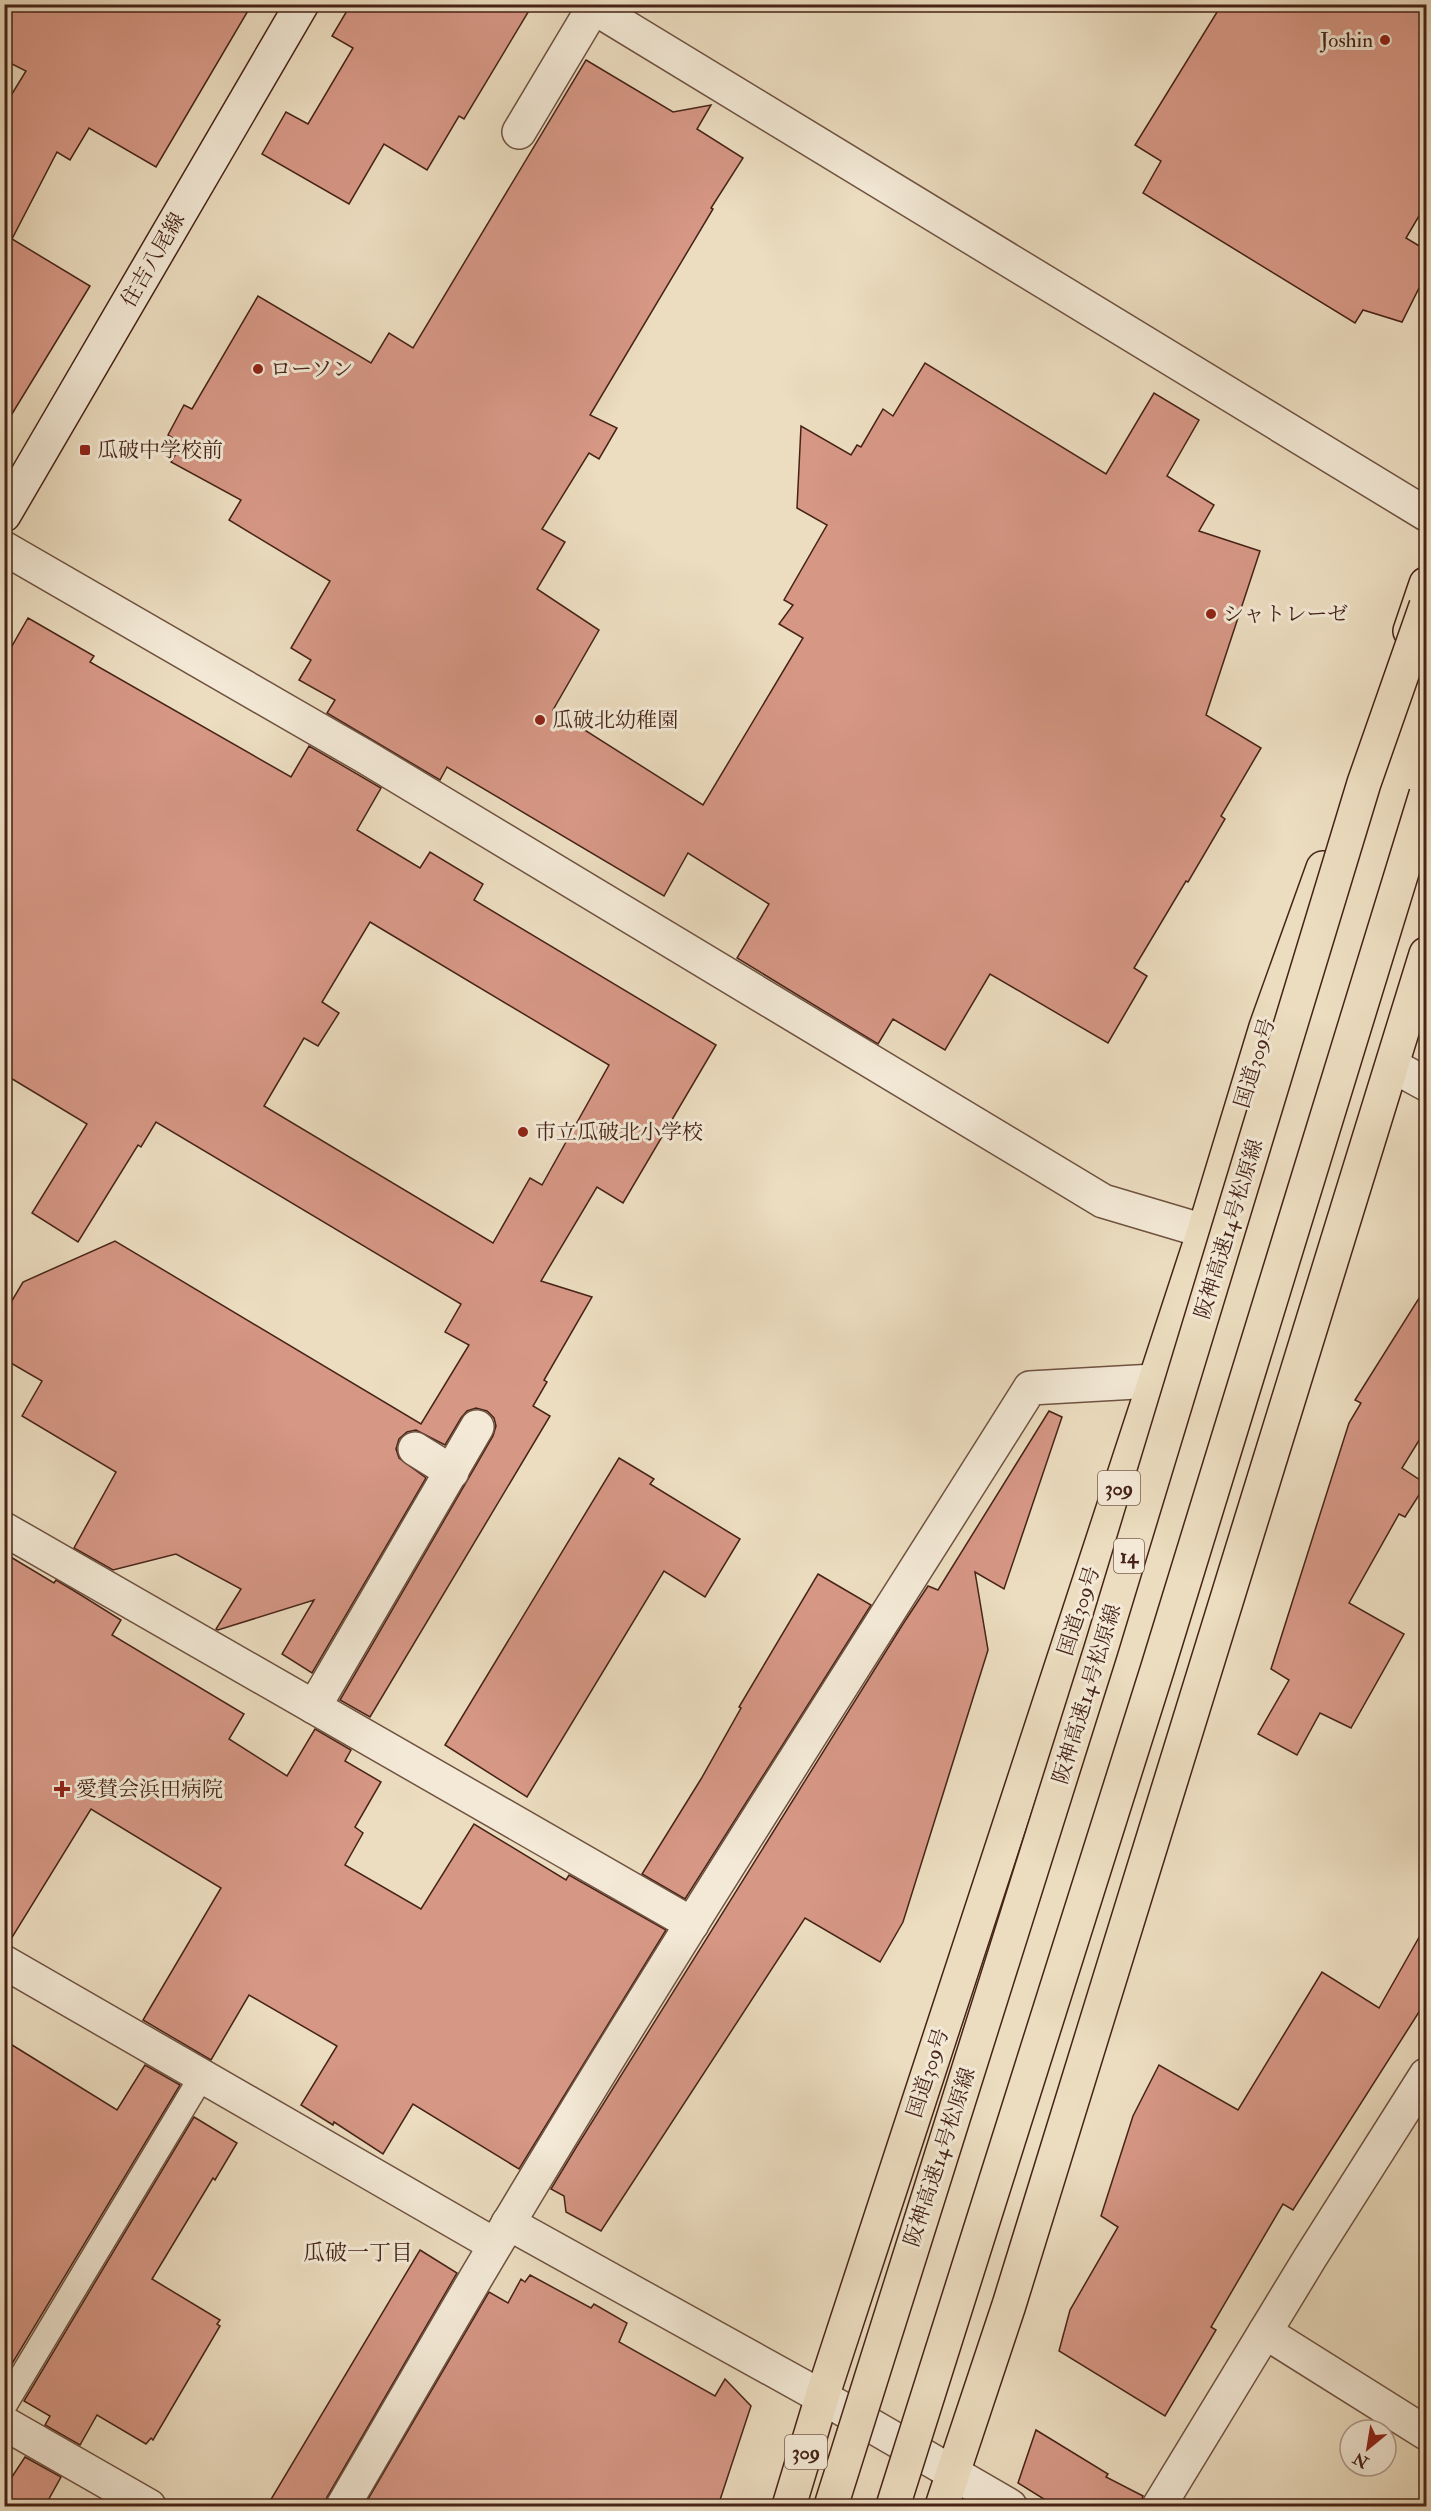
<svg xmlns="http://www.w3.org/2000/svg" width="1431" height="2511" viewBox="0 0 1431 2511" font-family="'IM FELL Double Pica','Noto Serif JP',serif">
	<rect width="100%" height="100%" fill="#ecddc0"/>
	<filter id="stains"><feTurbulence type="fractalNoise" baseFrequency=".00333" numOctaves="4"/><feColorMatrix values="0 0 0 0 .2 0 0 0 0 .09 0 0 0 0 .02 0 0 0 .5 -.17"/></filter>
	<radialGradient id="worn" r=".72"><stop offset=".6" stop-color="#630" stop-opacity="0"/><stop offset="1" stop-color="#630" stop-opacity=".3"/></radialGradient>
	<!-- building -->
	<g fill="#d69785" stroke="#462317" stroke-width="1.5" fill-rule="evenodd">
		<path d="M 4,4 L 252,4 L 156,167 L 89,128 L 70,160 L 57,152 L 12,239 L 90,286 L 4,427 L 4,107 L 26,71 L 4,60 Z"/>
		<path d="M 351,4 L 533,4 L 464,119 L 459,116 L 427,170 L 384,144 L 349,204 L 262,154 L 286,112 L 308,124 L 353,48 L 332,36 Z"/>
		<path d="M 1222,4 L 1426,4 L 1426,204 L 1406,238 L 1426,250 L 1426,274 L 1402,322 L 1363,310 L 1355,323 L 1143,193 L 1161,161 L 1135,145 Z"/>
		<path d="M 586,60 L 673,112 L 711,105 L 697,129 L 743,158 L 711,208 L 713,209 L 590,415 L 617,428 L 599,459 L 589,453 L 542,529 L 565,542 L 537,589 L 599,630 L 553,710 L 703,805 L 803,638 L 779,624 L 793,605 L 784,600 L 827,525 L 797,508 L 801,426 L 851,455 L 857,445 L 861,447 L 883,409 L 893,416 L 925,363 L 1106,474 L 1154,393 L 1199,420 L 1167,476 L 1214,505 L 1199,531 L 1260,551 L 1206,715 L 1261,748 L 1221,816 L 1225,819 L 1188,882 L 1186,881 L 1134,968 L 1147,976 L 1108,1043 L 990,974 L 945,1050 L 893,1019 L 878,1044 L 737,958 L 769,904 L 688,853 L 664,896 L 447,767 L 440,780 L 327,713 L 335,700 L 299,680 L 311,660 L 291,648 L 330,581 L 229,520 L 241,500 L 171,462 L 182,444 L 168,435 L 184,405 L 192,409 L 258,296 L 371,363 L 389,333 L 413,348 Z"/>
		<path d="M 28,618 L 94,656 L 90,662 L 291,777 L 309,746 L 381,788 L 357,830 L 420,868 L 430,852 L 483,884 L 474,900 L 716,1045 L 623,1203 L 597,1187 L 541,1281 L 592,1297 L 544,1380 L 547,1382 L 533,1406 L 550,1416 L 370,1717 L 340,1700 L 493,1436 L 496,1426 L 494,1418 L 487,1411 L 476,1408 L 467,1411 L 461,1418 L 445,1445 L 416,1430 L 407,1432 L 399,1439 L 396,1449 L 399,1458 L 426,1478 L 312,1673 L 282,1654 L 314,1600 L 218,1630 L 216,1629 L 241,1589 L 176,1554 L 113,1570 L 74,1548 L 116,1472 L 22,1416 L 42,1381 L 4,1359 L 4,1314 L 23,1282 L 115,1241 L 421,1424 L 469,1345 L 445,1332 L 461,1304 L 156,1122 L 141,1147 L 138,1145 L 78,1242 L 32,1213 L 87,1124 L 4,1074 L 4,660 ZM 370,922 L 609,1065 L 542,1185 L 530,1178 L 493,1243 L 264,1106 L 304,1038 L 318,1046 L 339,1013 L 322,1002 Z"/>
		<path d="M 1426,1287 L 1426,1429 L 1402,1468 L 1426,1484 L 1405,1517 L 1399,1514 L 1349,1603 L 1404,1634 L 1351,1728 L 1320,1713 L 1297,1755 L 1258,1734 L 1289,1680 L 1271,1669 L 1349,1423 L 1361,1403 L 1355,1400 Z"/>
		<path d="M 1049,1411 L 1062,1417 L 1004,1589 L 975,1572 L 988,1650 L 903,1922 L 880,1962 L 805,1918 L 601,2231 L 566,2212 L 564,2196 L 551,2189 L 577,2146 L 903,1624 L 928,1586 L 938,1590 Z"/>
		<path d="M 619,1458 L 654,1479 L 650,1484 L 740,1539 L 705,1597 L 664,1571 L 527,1797 L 445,1745 Z"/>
		<path d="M 4,1553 L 54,1583 L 56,1580 L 76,1592 L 121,1620 L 112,1635 L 244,1714 L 229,1739 L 287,1776 L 315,1729 L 351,1750 L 345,1761 L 381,1782 L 355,1827 L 363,1833 L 345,1865 L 421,1909 L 474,1824 L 566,1880 L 569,1875 L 666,1930 L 519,2169 L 413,2104 L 383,2154 L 334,2122 L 333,2125 L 301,2105 L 337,2046 L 249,1995 L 211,2060 L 143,2020 L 221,1888 L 91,1809 L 8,1944 L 4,1943 Z"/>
		<path d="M 818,1574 L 871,1605 L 685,1899 L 642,1874 L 701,1779 L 741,1708 L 739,1707 Z"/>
		<path d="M 1426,1925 L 1426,2001 L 1293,2210 L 1283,2204 L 1211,2327 L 1216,2330 L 1165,2416 L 1059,2351 L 1070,2310 L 1118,2227 L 1101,2216 L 1133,2116 L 1159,2065 L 1238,2110 L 1322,1972 L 1379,2008 Z"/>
		<path d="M 4,2040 L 117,2110 L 145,2065 L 180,2085 L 4,2377 Z"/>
		<path d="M 194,2117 L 237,2143 L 215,2180 L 213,2178 L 152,2279 L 220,2320 L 217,2324 L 220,2326 L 153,2440 L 151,2438 L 146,2444 L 97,2415 L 80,2445 L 45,2425 L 50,2416 L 24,2401 Z"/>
		<path d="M 420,2250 L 457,2273 L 327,2497 L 324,2506 L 267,2506 Z"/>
		<path d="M 530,2275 L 591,2308 L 594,2304 L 627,2323 L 619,2342 L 715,2396 L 725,2379 L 751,2406 L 718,2506 L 364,2506 L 489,2292 L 508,2303 L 521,2279 L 525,2282 Z"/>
		<path d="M 1036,2430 L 1108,2474 L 1106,2477 L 1143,2496 L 1140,2506 L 1055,2506 L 1018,2483 Z"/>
		<path d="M 25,2457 L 61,2477 L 45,2506 L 4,2506 L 4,2489 Z"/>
	</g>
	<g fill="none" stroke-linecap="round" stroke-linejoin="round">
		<!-- service casing -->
		<g stroke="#705241" stroke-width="27">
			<path id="service" d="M 4,2406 L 202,2076"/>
		</g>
		<!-- pedestrian casing -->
		<g stroke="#705241" stroke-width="36">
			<path id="pedestrian" d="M 1265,2332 L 1426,2433"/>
		</g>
		<!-- minor casing -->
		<g stroke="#705241" stroke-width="36">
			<g id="minor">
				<path d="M 519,132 L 593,8"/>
				<path d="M 4,548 L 364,756 L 1103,1201 L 1204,1231"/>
				<path d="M 1393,1066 L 1426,1084"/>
				<path d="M 415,1449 L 452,1472"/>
				<path d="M 4,1529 L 692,1924"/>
				<path d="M 314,1707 L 477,1427"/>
				<path d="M 4,1962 L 495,2245"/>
				<path d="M 508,2223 L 822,2397 L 1010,2506"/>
				<path d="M 4,2423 L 149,2506"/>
				<path d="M 343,2506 C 394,2419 444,2331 496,2244 C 668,1955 851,1673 1030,1388 L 1154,1381"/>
				<path d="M 1159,2506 L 1310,2258 L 1426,2075"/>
			</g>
		</g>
		<!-- tertiary casing -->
		<g stroke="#705241" stroke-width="36">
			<path id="tertiary" d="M 588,4 L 1426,514"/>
		</g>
		<!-- secondary casing -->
		<g stroke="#462317" stroke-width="36">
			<path id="secondary" d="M 4,515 L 302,4"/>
		</g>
		<!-- trunk casing -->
		<g stroke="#462317" stroke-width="36">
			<g id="trunk">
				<path d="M 1410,631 L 1426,584"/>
				<path d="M 789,2506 L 822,2397 L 1204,1231 L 1266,1027 L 1323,868"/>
				<path d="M 942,2506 L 1009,2305 L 1426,954"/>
			</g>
		</g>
		<!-- service -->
		<use href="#service" stroke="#f3e9d6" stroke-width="24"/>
		<!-- pedestrian -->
		<use href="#pedestrian" stroke="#f3e9d6" stroke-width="33"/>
		<!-- minor -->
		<use href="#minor" stroke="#f3e9d6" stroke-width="33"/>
		<!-- tertiary -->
		<use href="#tertiary" stroke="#f3e9d6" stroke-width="33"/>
		<!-- secondary -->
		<use href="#secondary" stroke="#f3e9d6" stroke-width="33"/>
		<!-- trunk -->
		<use href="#trunk" stroke="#ecddc0" stroke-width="33"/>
		<!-- motorway-bridge casing -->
		<g stroke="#462317" stroke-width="36" stroke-linecap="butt">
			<g id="motorway-bridge">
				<path d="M 831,2506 L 1101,1649 L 1364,783 L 1426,606"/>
				<path d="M 893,2506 L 1158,1667 L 1426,794"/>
			</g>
		</g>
		<!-- motorway-bridge -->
		<use href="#motorway-bridge" stroke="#ecddc0" stroke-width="33"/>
	</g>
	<!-- markers -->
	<g fill="#8f2418" stroke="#f3e9d6" stroke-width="2">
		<circle cx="1385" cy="40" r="6"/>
		<circle cx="258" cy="369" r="6"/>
		<rect x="79" y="444" width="12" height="12" rx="3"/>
		<circle cx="1211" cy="614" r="6"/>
		<circle cx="540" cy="720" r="6"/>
		<circle cx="523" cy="1132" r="6"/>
		<path d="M59 1780h6v6h6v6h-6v6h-6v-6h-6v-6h6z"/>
	</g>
	<g text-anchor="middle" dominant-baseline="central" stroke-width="6" stroke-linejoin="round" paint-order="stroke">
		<!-- shield labels -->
		<g fill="#f3e9d6" stroke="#7a5e50" stroke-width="1.5">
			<rect x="1098" y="1471" width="42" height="34" rx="4.5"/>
			<rect x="1114" y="1539" width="30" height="34" rx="4.5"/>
			<rect x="785" y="2435" width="42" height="34" rx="4.5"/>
		</g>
		<g font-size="20" font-weight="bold" fill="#462317">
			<text x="1119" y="1488">309</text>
			<text x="1129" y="1556">14</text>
			<text x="806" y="2452">309</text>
		</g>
		<!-- poi labels -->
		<g font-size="21" fill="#462317" stroke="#f3e9d6" text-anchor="start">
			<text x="1373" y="40" text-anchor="end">Joshin</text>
			<text x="270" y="369">ローソン</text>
			<text x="97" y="450">瓜破中学校前</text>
			<text x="1223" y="614">シャトレーゼ</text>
			<text x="552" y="720">瓜破北幼稚園</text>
			<text x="535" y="1132">市立瓜破北小学校</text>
			<text x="76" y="1789">愛賛会浜田病院</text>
		</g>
		<!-- street labels -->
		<g font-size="21" fill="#462317" stroke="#f3e9d6">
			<text transform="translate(153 260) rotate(-60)">住吉八尾線</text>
			<text transform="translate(1255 1063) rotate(-73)">国道309号</text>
			<text transform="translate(1229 1229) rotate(-73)">阪神高速14号松原線</text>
			<text transform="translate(1079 1611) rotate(-72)">国道309号</text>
			<text transform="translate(1087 1694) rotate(-73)">阪神高速14号松原線</text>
			<text transform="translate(928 2073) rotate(-72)">国道309号</text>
			<text transform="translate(940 2157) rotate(-72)">阪神高速14号松原線</text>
		</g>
		<!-- neighbourhood labels -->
		<g font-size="22" fill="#462317" stroke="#f3e9d6">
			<text x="358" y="2253">瓜破一丁目</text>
		</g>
	</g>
	<!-- margin -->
	<rect width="1431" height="2511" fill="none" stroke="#ecddc0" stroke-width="24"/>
	<rect x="6" y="6" width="1419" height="2499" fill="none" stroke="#462317" stroke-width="3"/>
	<rect x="12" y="12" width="1407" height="2487" fill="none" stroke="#462317" stroke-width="1.5"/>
	<!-- north arrow -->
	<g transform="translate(1368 2448) rotate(210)"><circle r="28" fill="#f3e9d6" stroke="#ae9a8a" stroke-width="1.5"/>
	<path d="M0-4.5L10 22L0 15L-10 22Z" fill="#8f2418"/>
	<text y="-9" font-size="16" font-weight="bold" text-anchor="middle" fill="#462317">N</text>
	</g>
	<rect width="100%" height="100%" filter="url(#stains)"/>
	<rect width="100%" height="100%" fill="url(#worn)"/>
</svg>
